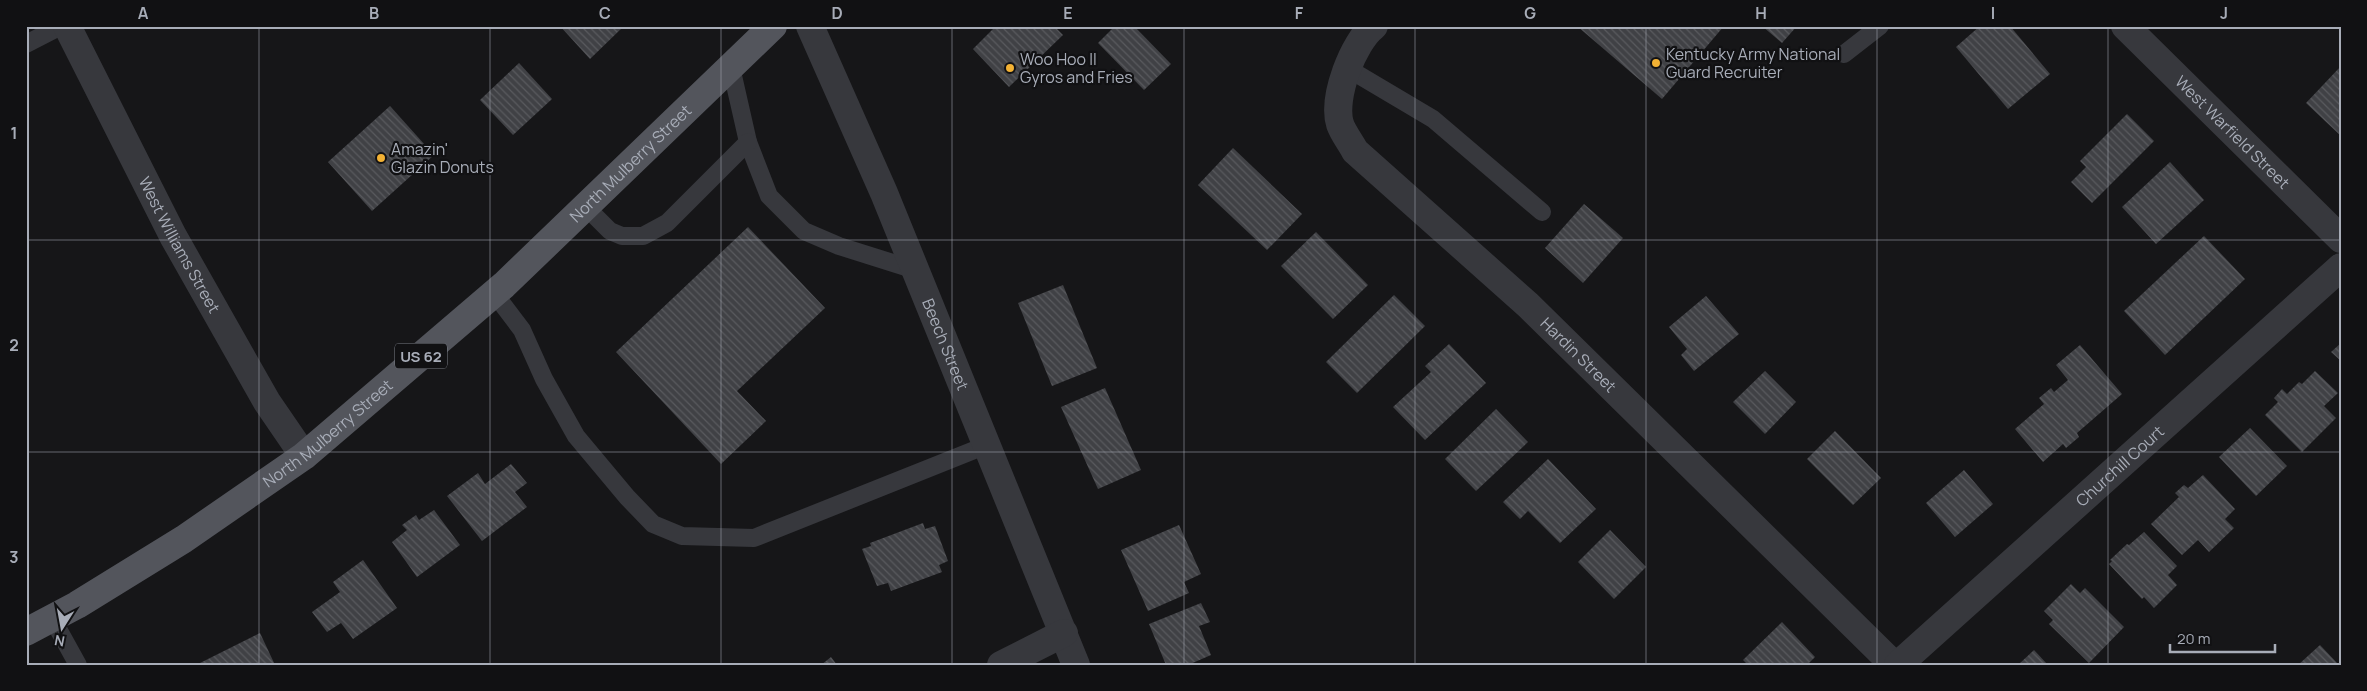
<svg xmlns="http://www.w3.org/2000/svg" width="2367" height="691" viewBox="0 0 2367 691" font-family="Manrope,sans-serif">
	<defs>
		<pattern id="building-back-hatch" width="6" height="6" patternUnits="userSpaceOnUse" patternTransform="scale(1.25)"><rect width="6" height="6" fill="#404145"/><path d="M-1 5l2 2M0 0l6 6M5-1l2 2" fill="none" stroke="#595a5e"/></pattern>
	</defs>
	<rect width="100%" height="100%" fill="#161618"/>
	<!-- building -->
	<g fill="url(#building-back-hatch)">
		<path d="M 560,26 L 624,26 L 590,59 Z"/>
		<path d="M 996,26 L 1054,26 L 1063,35 L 1009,87 L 973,49 Z"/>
		<path d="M 1115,26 L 1134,26 L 1171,64 L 1144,90 L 1098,43 Z"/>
		<path d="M 1577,26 L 1724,26 L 1662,99 Z"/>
		<path d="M 1762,26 L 1797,26 L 1782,43 Z"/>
		<path d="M 1980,26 L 2010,26 L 2050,74 L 2008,109 L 1956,47 Z"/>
		<path d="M 519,63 L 552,99 L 513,135 L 480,100 Z"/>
		<path d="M 2341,66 L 2341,136 L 2306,103 Z"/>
		<path d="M 390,106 L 434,155 L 372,211 L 328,162 Z"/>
		<path d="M 2127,114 L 2154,141 L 2092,203 L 2071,182 L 2086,167 L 2080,161 Z"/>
		<path d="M 1233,148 L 1302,214 L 1267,250 L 1198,185 Z"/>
		<path d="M 2170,162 L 2204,200 L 2156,244 L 2122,207 Z"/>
		<path d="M 1584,204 L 1623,238 L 1583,283 L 1545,248 Z"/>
		<path d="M 748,227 L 825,308 L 737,391 L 766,421 L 721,464 L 616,352 Z"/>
		<path d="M 1316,232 L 1368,285 L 1333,319 L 1281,266 Z"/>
		<path d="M 2204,236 L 2245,279 L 2165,355 L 2124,311 Z"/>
		<path d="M 1063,285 L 1097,368 L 1052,386 L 1018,303 Z"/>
		<path d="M 1394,295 L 1425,326 L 1357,393 L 1326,362 Z"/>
		<path d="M 1706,296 L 1739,334 L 1694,371 L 1681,355 L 1687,349 L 1669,327 Z"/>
		<path d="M 2341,343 L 2341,361 L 2331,352 Z"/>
		<path d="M 1449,344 L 1486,383 L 1425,440 L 1393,407 L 1431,372 L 1425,366 Z"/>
		<path d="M 2080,345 L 2122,394 L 2077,433 L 2079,437 L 2066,448 L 2063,444 L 2043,462 L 2015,429 L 2044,404 L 2039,398 L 2051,388 L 2054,392 L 2068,380 L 2056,365 Z"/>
		<path d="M 1765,371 L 1796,402 L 1765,434 L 1733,402 Z"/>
		<path d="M 2315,371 L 2338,393 L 2324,406 L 2336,418 L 2302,452 L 2265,415 L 2278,402 L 2274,398 L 2282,389 L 2287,394 L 2299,382 L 2302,384 Z"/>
		<path d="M 1105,388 L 1141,470 L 1098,489 L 1061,407 Z"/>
		<path d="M 1496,409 L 1528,442 L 1476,491 L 1445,459 Z"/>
		<path d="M 2250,428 L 2287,466 L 2256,496 L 2219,457 Z"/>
		<path d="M 1835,431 L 1881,478 L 1853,505 L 1807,459 Z"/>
		<path d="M 1548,459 L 1596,509 L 1560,543 L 1528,511 L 1520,519 L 1503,502 Z"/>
		<path d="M 511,464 L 527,483 L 515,492 L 527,507 L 482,541 L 447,496 L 478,473 L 485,484 Z"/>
		<path d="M 1964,470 L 1993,504 L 1955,537 L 1926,503 Z"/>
		<path d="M 2203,475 L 2235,509 L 2225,519 L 2234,528 L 2209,552 L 2198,540 L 2182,555 L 2151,524 L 2179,497 L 2175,493 L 2184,485 L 2188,488 Z"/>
		<path d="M 434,510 L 460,545 L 417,577 L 392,542 L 407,530 L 402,525 L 416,515 L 419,520 Z"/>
		<path d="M 923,523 L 925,529 L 935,526 L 948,561 L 939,565 L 942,572 L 891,591 L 888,583 L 877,586 L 862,549 L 871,546 L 870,543 Z"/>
		<path d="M 1179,525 L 1201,574 L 1184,582 L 1189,593 L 1148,611 L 1121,550 Z"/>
		<path d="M 1610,530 L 1646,567 L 1614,599 L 1578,562 Z"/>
		<path d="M 2144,532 L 2177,566 L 2168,575 L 2177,585 L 2154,608 L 2144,597 L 2142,599 L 2109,564 L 2112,561 L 2110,560 L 2127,544 L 2129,545 Z"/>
		<path d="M 363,560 L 397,608 L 353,639 L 341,623 L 327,632 L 312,612 L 340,592 L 333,582 Z"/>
		<path d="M 2071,584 L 2080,593 L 2085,588 L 2124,627 L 2089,663 L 2049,624 L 2053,620 L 2044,611 Z"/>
		<path d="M 1201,603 L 1210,622 L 1199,626 L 1211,655 L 1188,665 L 1166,665 L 1149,624 Z"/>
		<path d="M 1782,622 L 1815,657 L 1807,665 L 1748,665 L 1743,660 Z"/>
		<path d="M 260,633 L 275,665 L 196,665 Z"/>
		<path d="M 2320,645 L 2339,665 L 2298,665 Z"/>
		<path d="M 2034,650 L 2048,665 L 2018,665 Z"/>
		<path d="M 831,657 L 837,665 L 821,665 Z"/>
	</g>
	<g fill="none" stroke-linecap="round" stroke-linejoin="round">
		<!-- lane -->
		<g stroke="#37383d" stroke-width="18">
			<path d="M 26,44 L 61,26"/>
			<path d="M 1844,54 L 1880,26"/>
			<path d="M 731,67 L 748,142 L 769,196 L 804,231 L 839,246 L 915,270"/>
			<path d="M 1347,68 L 1433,119 L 1542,212"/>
			<path d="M 585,206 L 610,231 L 622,236 L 643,236 L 667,223 L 748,142"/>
			<path d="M 494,293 L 522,330 L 544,379 L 576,436 L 627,497 L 653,524 L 682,536 L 754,538 L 987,445"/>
			<path d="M 52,618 L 78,665"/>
		</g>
		<!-- street -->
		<g stroke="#37383d" stroke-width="28">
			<path id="s1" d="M 67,26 L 173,236 L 267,402 L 304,456"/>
			<path id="s2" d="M 810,26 L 884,193 L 1076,665"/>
			<path id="s3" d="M 1374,26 C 1353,42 1332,98 1340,124 C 1343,133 1351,143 1355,151 L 1528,305 L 1894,665"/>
			<path id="s4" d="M 2125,26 L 2341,239"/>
			<path d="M 1001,665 L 1064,633"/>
			<path id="s5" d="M 1898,665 L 2341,267"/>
		</g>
		<!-- primary -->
		<path stroke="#53555c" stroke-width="28" id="s6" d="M 26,632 L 77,605 L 184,539 L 304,456 L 504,285 L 773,26"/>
	</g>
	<!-- grid -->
	<path fill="none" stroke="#a8adb8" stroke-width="1" stroke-opacity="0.55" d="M 259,26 L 259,665M 490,26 L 490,665M 721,26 L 721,665M 952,26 L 952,665M 1184,26 L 1184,665M 1415,26 L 1415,665M 1646,26 L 1646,665M 1877,26 L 1877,665M 2108,26 L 2108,665M 26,240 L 2341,240M 26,452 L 2341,452"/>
	<!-- markers -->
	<g fill="#f2b134" stroke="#111113" stroke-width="2">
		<circle cx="1656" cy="63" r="5"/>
		<circle cx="1010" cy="68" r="5"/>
		<circle cx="381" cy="158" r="5"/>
	</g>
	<g text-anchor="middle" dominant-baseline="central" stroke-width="4.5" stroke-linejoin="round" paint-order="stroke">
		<!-- shield labels -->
		<rect fill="#111113" stroke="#7b7e86" stroke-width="1" x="395" y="343.5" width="52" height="25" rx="4"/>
		<g font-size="15" font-weight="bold" fill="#a8adb8">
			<text x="421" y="356">US 62</text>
		</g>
		<!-- poi labels -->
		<g font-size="16" fill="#a8adb8" stroke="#111113" text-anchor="start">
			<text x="1666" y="54">Kentucky Army National<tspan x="1666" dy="18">Guard Recruiter</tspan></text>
			<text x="1020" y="59">Woo Hoo II<tspan x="1020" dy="18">Gyros and Fries</tspan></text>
			<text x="391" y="149">Amazin'<tspan x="391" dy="18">Glazin Donuts</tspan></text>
		</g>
		<!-- street labels -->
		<g font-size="16" fill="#a8adb8" stroke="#111113">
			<text stroke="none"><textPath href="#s4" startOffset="151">West Warfield Street</textPath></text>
			<text stroke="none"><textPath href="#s6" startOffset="768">North Mulberry Street</textPath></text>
			<text stroke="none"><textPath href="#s1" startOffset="246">West Williams Street</textPath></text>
			<text stroke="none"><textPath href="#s2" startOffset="346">Beech Street</textPath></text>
			<text stroke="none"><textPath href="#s3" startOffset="441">Hardin Street</textPath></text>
			<text stroke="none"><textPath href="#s6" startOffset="362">North Mulberry Street</textPath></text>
			<text stroke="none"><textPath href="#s5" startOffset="298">Churchill Court</textPath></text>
		</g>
	</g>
	<!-- border -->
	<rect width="2367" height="691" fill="none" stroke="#111113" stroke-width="55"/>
	<!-- north arrow -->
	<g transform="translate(62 628) rotate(191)" stroke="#111113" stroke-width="4" paint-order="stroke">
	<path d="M0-4L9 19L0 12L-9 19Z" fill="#a8adb8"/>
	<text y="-8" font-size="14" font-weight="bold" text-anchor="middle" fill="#a8adb8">N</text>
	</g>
	<!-- scale -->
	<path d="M2170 644v8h105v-8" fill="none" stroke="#a8adb8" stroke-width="2.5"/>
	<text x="2177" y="644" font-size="15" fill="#a8adb8" stroke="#111113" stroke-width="4" paint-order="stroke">20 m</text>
	<rect x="28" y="28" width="2312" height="636" fill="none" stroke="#a8adb8" stroke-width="2"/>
	<g font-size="16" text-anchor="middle" font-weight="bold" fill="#a8adb8">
		<text x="143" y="19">A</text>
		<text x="374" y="19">B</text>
		<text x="605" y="19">C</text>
		<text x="837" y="19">D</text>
		<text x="1068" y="19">E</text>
		<text x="1299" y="19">F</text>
		<text x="1530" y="19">G</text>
		<text x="1761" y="19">H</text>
		<text x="1993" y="19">I</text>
		<text x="2224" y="19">J</text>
		<text x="14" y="139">1</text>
		<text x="14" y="351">2</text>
		<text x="14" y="563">3</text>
	</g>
</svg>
